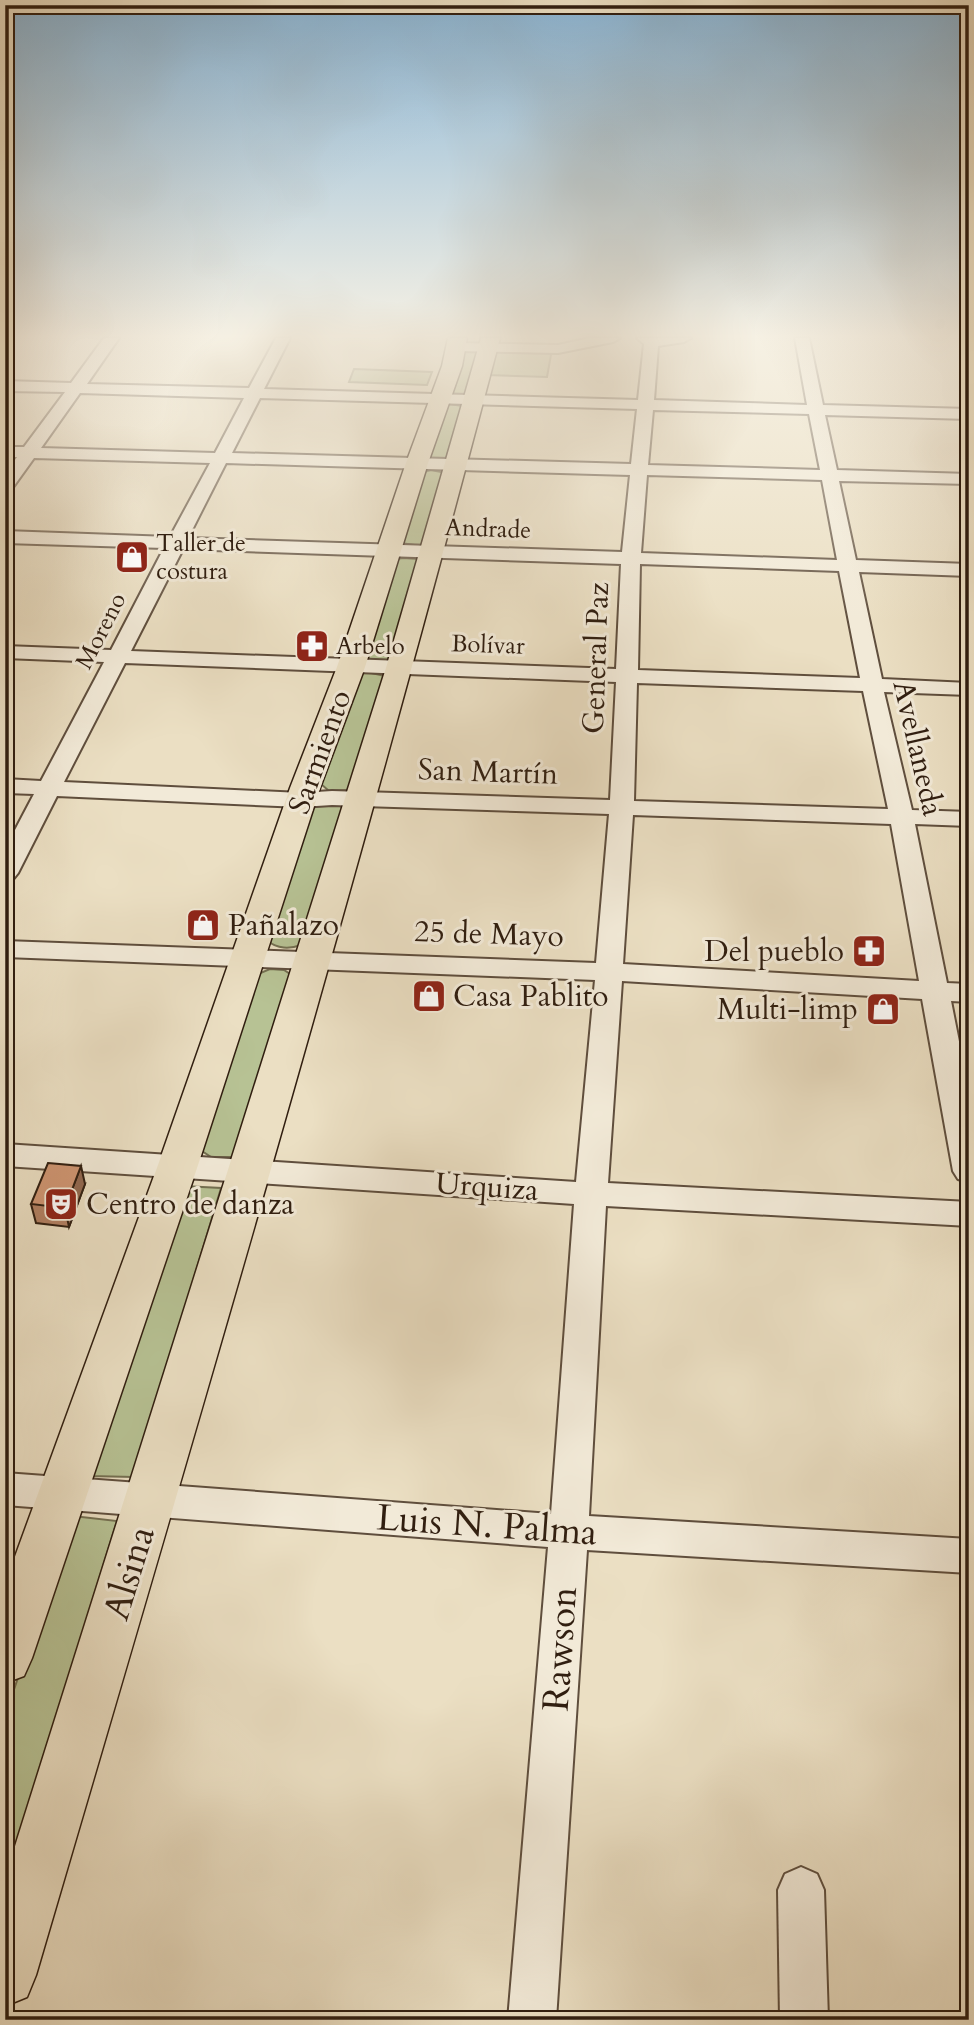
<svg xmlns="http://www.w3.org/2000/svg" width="974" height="2025" viewBox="0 0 974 2025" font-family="Cardo,serif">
	<rect width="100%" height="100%" fill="#ebdfc3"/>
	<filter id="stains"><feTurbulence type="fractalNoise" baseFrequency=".00286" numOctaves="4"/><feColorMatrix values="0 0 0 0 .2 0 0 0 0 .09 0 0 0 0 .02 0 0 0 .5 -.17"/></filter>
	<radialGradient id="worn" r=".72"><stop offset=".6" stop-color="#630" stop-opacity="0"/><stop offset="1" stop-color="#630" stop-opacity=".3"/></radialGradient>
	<!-- green -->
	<g fill="#b7c294" stroke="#747052" stroke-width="2">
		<path d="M 552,349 L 547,377 L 487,375 L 492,352 Z"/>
		<path d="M 465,350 L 479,351 L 466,394 L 449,394 Z"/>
		<path d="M 354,369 L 432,372 L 427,385 L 349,382 Z"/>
		<path d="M 450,404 L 462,406 L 446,459 L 430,458 L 444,405 Z"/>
		<path d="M 431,470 L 446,473 L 421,546 L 401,543 L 424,472 Z"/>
		<path d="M 403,558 L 418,559 L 395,658 L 387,662 L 367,660 L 397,559 Z"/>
		<path d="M 367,672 L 385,676 L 351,790 L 329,791 L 321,784 L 359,674 Z"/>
		<path d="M 334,803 L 344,808 L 301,945 C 290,949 277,949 268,941 L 313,806 Z"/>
		<path d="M 270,969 L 284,970 L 293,976 L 233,1157 L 211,1157 L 202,1151 L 258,974 Z"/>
		<path d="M 183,1186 L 221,1188 L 134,1477 L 89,1476 Z"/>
		<path d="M 73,1516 L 117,1521 L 5,1883 L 5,1716 Z"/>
	</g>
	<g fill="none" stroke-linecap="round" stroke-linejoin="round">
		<!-- minor casing -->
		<g stroke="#5f4e3d" stroke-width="4">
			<g id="minor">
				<path d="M 104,338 L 119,338 L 87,384 L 249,388 L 276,338 L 290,338 L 264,389 L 638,400 L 644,344 L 637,338 L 691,338 L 684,342 L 658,346 L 654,400 L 807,405 L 795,338 L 809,338 L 823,405 L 969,409 L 969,419 L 825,415 L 837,470 L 969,474 L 969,484 L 839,481 L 856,560 L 969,564 L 969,576 L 859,572 L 882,679 L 969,683 L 969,695 L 884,692 L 912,810 L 969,812 L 969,826 L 915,824 L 947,983 L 969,984 L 969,1002 L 951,1001 L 969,1092 L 969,1182 L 958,1179 L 953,1171 L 922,999 L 622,981 L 608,1183 L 969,1202 L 969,1226 L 606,1206 L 589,1516 L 969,1539 L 969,1573 L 587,1550 L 556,2020 L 508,2020 L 548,1547 L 5,1505 L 5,1473 L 551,1514 L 574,1204 L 5,1166 L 5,1144 L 576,1182 L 595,980 L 5,957 L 5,941 L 596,963 L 609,814 L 332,805 L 301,807 L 57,796 L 18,873 L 14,878 L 5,881 L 5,849 L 34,794 L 5,793 L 5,779 L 41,781 L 104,662 L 5,658 L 5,646 L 111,650 L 164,548 L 5,543 L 5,531 L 170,537 L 210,463 L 34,458 L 11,490 L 5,491 L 5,474 L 17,457 L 5,457 L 5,447 L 24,447 L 65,392 L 5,391 L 5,381 L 71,383 ZM 80,393 L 244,398 L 215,453 L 41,448 ZM 260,398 L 637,409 L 631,464 L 232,453 ZM 653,410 L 809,414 L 820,470 L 648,465 ZM 226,463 L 630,475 L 622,552 L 188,538 ZM 647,475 L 822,480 L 837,560 L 641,553 ZM 183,549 L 621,564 L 616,669 L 131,651 ZM 640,564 L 839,571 L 860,678 L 638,670 ZM 125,663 L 616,682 L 610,800 L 332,791 L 301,793 L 64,782 ZM 637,683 L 863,691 L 888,809 L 634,801 ZM 633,815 L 891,824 L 919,981 L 623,964 Z"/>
				<path d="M 590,338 L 620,338 L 613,342 L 558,353 L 456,351 L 449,347 L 456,343 L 558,345 Z"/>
				<path d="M 801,1867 L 817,1874 L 824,1890 L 828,2020 L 780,2020 L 778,1890 L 785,1874 Z"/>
			</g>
		</g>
		<!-- major casing -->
		<g stroke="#301e10" stroke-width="3">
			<g id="major">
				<path d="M 448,338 L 467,338 L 462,366 L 428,463 L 365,667 L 320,788 L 198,1165 L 32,1658 L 24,1676 L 5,1683 L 5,1584 L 158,1165 L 290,788 L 337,667 L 406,463 L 442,366 Z"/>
				<path d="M 481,338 L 500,338 C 356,887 196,1431 36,1975 L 27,1997 L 5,2006 L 5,1878 L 386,668 Z"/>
			</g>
		</g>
		<!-- minor -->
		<use href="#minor" fill="#f2ead8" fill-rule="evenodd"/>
		<!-- major -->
		<use href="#major" fill="#ebdfc3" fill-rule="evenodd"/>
	</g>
	<!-- wall -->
	<path fill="#b28062" stroke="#301e10" stroke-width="2" d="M 85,1184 L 69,1227 L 36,1223 L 31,1204 Z"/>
	<!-- shaded-wall -->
	<path fill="#916850" stroke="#301e10" stroke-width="2" d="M 81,1166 L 85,1184 L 69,1227 L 65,1208 Z"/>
	<!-- building -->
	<path fill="#cf9572" stroke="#301e10" stroke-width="2" d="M 48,1163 L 81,1166 L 65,1208 L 31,1204 Z"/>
	<!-- sky -->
	<linearGradient id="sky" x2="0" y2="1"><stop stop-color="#8ab6d7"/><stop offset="0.54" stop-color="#f6f1e4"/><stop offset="1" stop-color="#f6f1e4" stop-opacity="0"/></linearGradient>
	<rect width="974" height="622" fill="url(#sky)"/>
	<!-- icons -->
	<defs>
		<g id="shop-square" transform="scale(1.75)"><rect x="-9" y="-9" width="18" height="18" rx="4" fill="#8f2418" stroke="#f2ead8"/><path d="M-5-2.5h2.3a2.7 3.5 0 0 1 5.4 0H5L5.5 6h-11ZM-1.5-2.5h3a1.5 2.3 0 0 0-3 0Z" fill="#fff"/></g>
		<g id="pharmacy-square" transform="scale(1.75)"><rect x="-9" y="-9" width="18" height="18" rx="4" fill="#8f2418" stroke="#f2ead8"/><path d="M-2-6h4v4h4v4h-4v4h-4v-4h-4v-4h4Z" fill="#fff"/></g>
		<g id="theatre-square" transform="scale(1.75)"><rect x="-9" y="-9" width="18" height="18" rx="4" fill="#8f2418" stroke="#f2ead8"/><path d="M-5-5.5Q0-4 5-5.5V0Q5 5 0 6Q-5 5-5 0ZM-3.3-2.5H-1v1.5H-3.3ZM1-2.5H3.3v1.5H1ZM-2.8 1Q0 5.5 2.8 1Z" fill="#fff"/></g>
	</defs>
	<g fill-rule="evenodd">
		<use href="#shop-square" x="132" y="557"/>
		<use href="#pharmacy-square" x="312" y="646"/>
		<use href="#shop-square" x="203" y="925"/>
		<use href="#pharmacy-square" x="869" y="951"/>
		<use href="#shop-square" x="429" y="996"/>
		<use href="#shop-square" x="883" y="1009"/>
		<use href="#theatre-square" x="61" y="1204"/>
	</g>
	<g text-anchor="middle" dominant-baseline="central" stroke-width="6" stroke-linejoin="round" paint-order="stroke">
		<!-- far-street labels -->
		<g font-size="24" fill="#301e10" stroke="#f2ead8">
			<text transform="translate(488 529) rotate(2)">Andrade</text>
			<text transform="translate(101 631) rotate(-63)">Moreno</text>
			<text transform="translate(488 645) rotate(2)">Bolívar</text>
		</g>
		<!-- far-poi labels -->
		<g font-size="24" fill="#301e10" stroke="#f2ead8" text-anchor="start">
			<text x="156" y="543">Taller de<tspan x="156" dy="28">costura</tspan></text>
			<text x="336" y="646">Arbelo</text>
		</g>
		<!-- street labels -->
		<g font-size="30" fill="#301e10" stroke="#f2ead8">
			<text transform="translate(596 658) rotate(-88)">General Paz</text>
			<text transform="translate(918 748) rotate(77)">Avellaneda</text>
			<text transform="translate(320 752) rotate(-70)">Sarmiento</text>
			<text transform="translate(488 772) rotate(2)">San Martín</text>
			<text transform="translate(489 934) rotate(2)">25 de Mayo</text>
			<text transform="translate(487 1187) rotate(4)">Urquiza</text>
		</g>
		<!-- poi labels -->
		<g font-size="30" fill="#301e10" stroke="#f2ead8" text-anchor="start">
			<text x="228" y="925">Pañalazo</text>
			<text x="844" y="951" text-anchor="end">Del pueblo</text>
			<text x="453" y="996">Casa Pablito</text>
			<text x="858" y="1009" text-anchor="end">Multi-limp</text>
			<text x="86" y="1204">Centro de danza</text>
		</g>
		<!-- near-street labels -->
		<g font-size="37" fill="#301e10" stroke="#f2ead8">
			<text transform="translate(487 1525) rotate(4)">Luis N. Palma</text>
			<text transform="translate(129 1573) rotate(-73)">Alsina</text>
			<text transform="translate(560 1649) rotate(-86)">Rawson</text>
		</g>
	</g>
	<!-- margin -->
	<rect width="974" height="2025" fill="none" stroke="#ebdfc3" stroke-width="28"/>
	<rect x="7" y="7" width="960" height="2011" fill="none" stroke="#301e10" stroke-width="3.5"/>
	<rect x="14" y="14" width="946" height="1997" fill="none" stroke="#301e10" stroke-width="2"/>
	<rect width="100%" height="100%" filter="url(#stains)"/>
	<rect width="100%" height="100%" fill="url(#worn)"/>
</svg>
